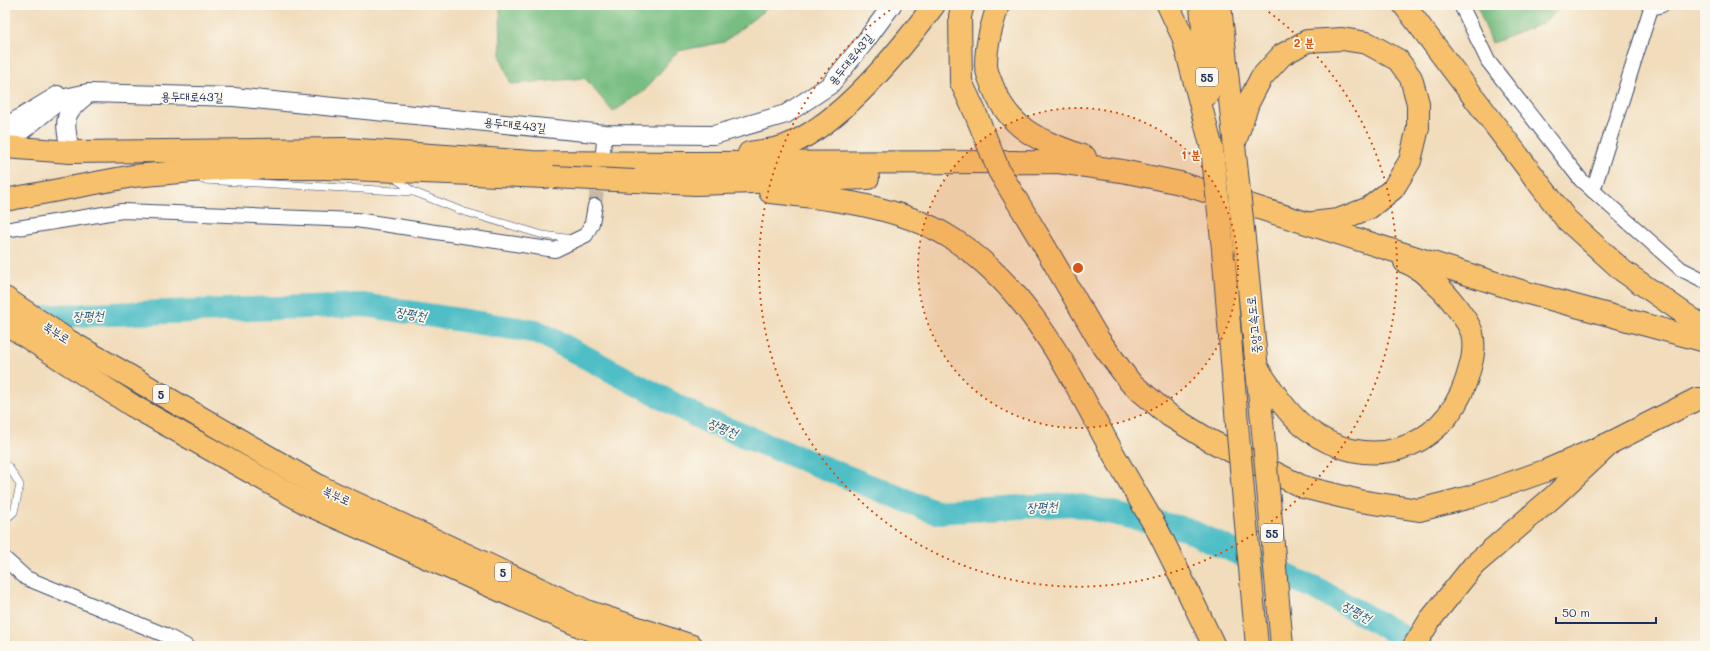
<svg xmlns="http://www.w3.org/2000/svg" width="1710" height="651" viewBox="0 0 1710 651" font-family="Mali,'Poor Story',sans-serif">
	<rect width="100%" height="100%" fill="#fbf7ec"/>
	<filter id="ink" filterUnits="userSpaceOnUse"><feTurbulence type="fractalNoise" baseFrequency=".025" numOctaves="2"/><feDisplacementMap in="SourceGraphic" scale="8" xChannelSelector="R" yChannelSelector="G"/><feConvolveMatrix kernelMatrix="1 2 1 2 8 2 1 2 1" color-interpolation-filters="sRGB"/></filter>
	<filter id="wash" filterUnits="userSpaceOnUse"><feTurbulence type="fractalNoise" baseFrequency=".012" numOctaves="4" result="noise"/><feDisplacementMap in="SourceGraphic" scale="16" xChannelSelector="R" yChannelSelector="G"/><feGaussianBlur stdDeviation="0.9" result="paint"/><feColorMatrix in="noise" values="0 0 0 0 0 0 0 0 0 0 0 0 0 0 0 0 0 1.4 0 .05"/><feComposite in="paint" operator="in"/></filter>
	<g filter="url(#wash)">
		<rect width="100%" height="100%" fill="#f1dcbb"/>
		<!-- forest -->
		<g fill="#78be82" stroke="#4a7670">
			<path d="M 500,5 L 771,5 L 724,42 L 678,51 L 644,91 L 613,112 L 585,78 L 511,84 L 501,58 Z"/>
			<path d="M 1477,5 L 1563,5 L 1543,23 L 1492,43 Z"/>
		</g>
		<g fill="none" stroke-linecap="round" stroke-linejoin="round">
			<!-- river -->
			<path stroke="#50bec6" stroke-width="24" d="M 20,323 L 53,316 L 363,305 L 538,332 L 704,420 L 935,512 L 1071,504 L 1186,529 L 1324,593 L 1420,646"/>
		</g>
	</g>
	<g filter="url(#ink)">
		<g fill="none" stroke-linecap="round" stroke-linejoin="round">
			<!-- minor-tunnel -->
			<path stroke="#c6b9a8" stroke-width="14" stroke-dasharray="14 7" stroke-linecap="butt" d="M 595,206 L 599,173"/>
			<!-- service casing -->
			<g stroke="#3b496c" stroke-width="8">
				<g id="service">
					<path d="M 393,177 L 414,192"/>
					<path d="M 203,180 L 414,192 L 462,211 L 543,235 L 573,239"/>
					<path d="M 5,465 L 9,467 L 20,485 L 14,512 L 5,520"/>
				</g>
			</g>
			<!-- minor casing -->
			<g stroke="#3b496c" stroke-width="16">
				<g id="minor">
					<path d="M 1461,5 L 1488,61 L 1581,180 L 1681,269 L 1705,281"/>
					<path d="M 5,125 L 58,93"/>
					<path d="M 603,151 L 605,134"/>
					<path d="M 1593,191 L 1651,8 L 1662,5"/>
					<path d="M 5,230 L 122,211 L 356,220 L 555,250 L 586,235 L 592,223 L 595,206"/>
					<path d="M 5,559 L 26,578 L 165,635 L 186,646"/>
				</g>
			</g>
			<!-- tertiary casing -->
			<g stroke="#3b496c" stroke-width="20">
				<g id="tertiary">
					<path d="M 5,144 L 61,99 L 88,93 L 234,97 L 605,134 L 714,135 L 786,114 L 830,85 L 864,43 L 892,5"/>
					<path d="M 70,152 C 65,120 60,115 88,94"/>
				</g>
			</g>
			<!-- trunk casing -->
			<g stroke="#3b496c" stroke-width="24">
				<g id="trunk">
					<path d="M 5,147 L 70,152"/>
					<path d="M 5,298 L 69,341 L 319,486 L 589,612 L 692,646"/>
					<path d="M 5,323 L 133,406 L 311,506 L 580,626 L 637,646"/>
				</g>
			</g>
			<!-- motorway casing -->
			<g stroke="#3b496c" stroke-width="24">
				<g id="motorway">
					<path d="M 963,5 L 960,16 L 961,82 L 975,112"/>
					<path d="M 998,5 C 992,25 986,44 986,65 C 986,71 990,79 992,85 C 1010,132 1042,141 1085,157"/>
					<path d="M 1168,5 L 1183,37 L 1212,149"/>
					<path d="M 1201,5 L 1208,94"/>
					<path d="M 1220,5 L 1234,138"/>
					<path d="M 1404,5 L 1566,219 L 1623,271 L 1705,328"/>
					<path d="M 1234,145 L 1248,103 L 1261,78 L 1282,55 L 1307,41 L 1342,39 L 1367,43 L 1398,60 L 1411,78 L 1418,103 L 1418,128 L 1410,161 L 1393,189 L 1369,208 L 1338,220 L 1313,223"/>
					<path d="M 70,152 L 345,149 L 532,162 L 693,163 L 1058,162 L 1122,171 L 1180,183 L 1524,292 L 1705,341"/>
					<path d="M 749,153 C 760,151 774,150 785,146 C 840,125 899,52 934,5"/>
					<path d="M 634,181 L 696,184 L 868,178"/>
					<path d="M 770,192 C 828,198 901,206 951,238 C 1029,287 1070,374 1113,453 C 1128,480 1144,506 1159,533 C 1178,570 1196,608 1214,646"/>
					<path d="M 5,200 L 133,176 L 228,168 L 325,168 L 545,177"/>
					<path d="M 1046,249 L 1099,340 L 1130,382 L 1170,416 L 1209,440 L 1303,487 L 1360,501 L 1419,510 L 1470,497 L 1545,471 L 1612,442"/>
					<path d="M 1223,249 L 1237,424"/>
					<path d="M 1246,257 L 1262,421"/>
					<path d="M 1257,368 C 1272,389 1287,414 1307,429 C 1367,474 1442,452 1466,381 C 1471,365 1476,350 1472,333 C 1469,322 1448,295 1439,287 C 1428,277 1419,267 1405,262"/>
					<path d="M 1414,646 L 1430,620 L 1474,565 L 1553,497 L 1612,442 L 1697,399 L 1705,399"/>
				</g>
			</g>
			<!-- service -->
			<use href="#service" stroke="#fff" stroke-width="7"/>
			<!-- minor -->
			<use href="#minor" stroke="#fff" stroke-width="14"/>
			<!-- tertiary -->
			<use href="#tertiary" stroke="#fff" stroke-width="18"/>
			<!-- trunk -->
			<use href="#trunk" stroke="#f7c06c" stroke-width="22"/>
			<!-- motorway -->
			<use href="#motorway" stroke="#f7c06c" stroke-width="22"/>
			<!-- rail casing -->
			<g stroke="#1b2f5e" stroke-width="4.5">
				<path id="rail" d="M 5,638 L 14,646"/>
			</g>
			<!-- rail -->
			<use href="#rail" stroke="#fbf7ec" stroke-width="3" stroke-dasharray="9" stroke-linecap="butt"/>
			<!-- motorway-bridge casing -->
			<g stroke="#3b496c" stroke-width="24" stroke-linecap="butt">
				<g id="motorway-bridge">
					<path d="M 975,112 L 999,171 L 1046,249"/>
					<path d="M 1234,145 L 1246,257"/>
					<path d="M 1212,149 L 1223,249"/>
					<path d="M 553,177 L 634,181"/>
					<path d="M 1262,421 L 1282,646"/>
					<path d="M 1237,424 L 1257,646"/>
				</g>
			</g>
			<!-- motorway-bridge -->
			<use href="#motorway-bridge" stroke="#f7c06c" stroke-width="22"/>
		</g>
	</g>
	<!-- distance rings -->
	<circle cx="1078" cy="268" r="160" fill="#d45514" fill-opacity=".12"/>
	<g fill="none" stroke="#d45514" stroke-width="2" stroke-dasharray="2 4">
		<circle cx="1078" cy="268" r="160"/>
		<path d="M1259 5A319 319 0 1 1 897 5"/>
	</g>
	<g text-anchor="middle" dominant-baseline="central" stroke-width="3.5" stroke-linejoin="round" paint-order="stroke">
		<!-- shield labels -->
		<g fill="#fbf7ec" stroke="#5e6b89" stroke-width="1">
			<rect x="1196" y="68" width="22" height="18" rx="3"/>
			<rect x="153" y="385" width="16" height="18" rx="3"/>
			<rect x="1261" y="524" width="22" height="18" rx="3"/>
			<rect x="495" y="563" width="16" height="18" rx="3"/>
		</g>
		<g font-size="11" font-weight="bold" fill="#1b2f5e">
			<text x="1207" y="77">55</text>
			<text x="161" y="394">5</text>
			<text x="1272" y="533">55</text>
			<text x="503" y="572">5</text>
		</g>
		<!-- street labels -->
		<g font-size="12" fill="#1b2f5e" stroke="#fbf7ec">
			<text transform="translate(850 59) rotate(-51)">용두대로43길</text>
			<text transform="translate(192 96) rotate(1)">용두대로43길</text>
			<text transform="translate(515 124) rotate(6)">용두대로43길</text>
			<text transform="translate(1253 325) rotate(-96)">중앙고속도로</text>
			<text transform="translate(57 332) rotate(33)">북부로</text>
			<text transform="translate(337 495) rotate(25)">북부로</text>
		</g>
		<!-- water labels -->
		<g font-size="13" font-style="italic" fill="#2b5a7d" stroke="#fbf7ec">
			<text transform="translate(411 313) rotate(9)">장평천</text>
			<text transform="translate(88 315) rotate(-2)">장평천</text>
			<text transform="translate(723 427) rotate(22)">장평천</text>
			<text transform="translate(1042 506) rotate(-3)">장평천</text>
			<text transform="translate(1357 611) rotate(29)">장평천</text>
		</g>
	</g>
	<circle cx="1078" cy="268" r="6" fill="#d45514" stroke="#fbf7ec" stroke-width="2"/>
	<g font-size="12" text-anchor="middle" font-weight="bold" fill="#d45514" stroke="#fbf7ec" stroke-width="3.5" stroke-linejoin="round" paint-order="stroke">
		<text x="1304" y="47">2 분</text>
		<text x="1191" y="159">1 분</text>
	</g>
	<!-- margin -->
	<rect width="1710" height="651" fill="none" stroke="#fbf7ec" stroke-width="20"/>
	<!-- scale -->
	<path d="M1556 617v6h100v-6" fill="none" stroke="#1b2f5e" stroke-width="2"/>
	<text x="1562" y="617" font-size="12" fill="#1b2f5e" stroke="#fbf7ec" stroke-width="3" paint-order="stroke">50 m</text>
</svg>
